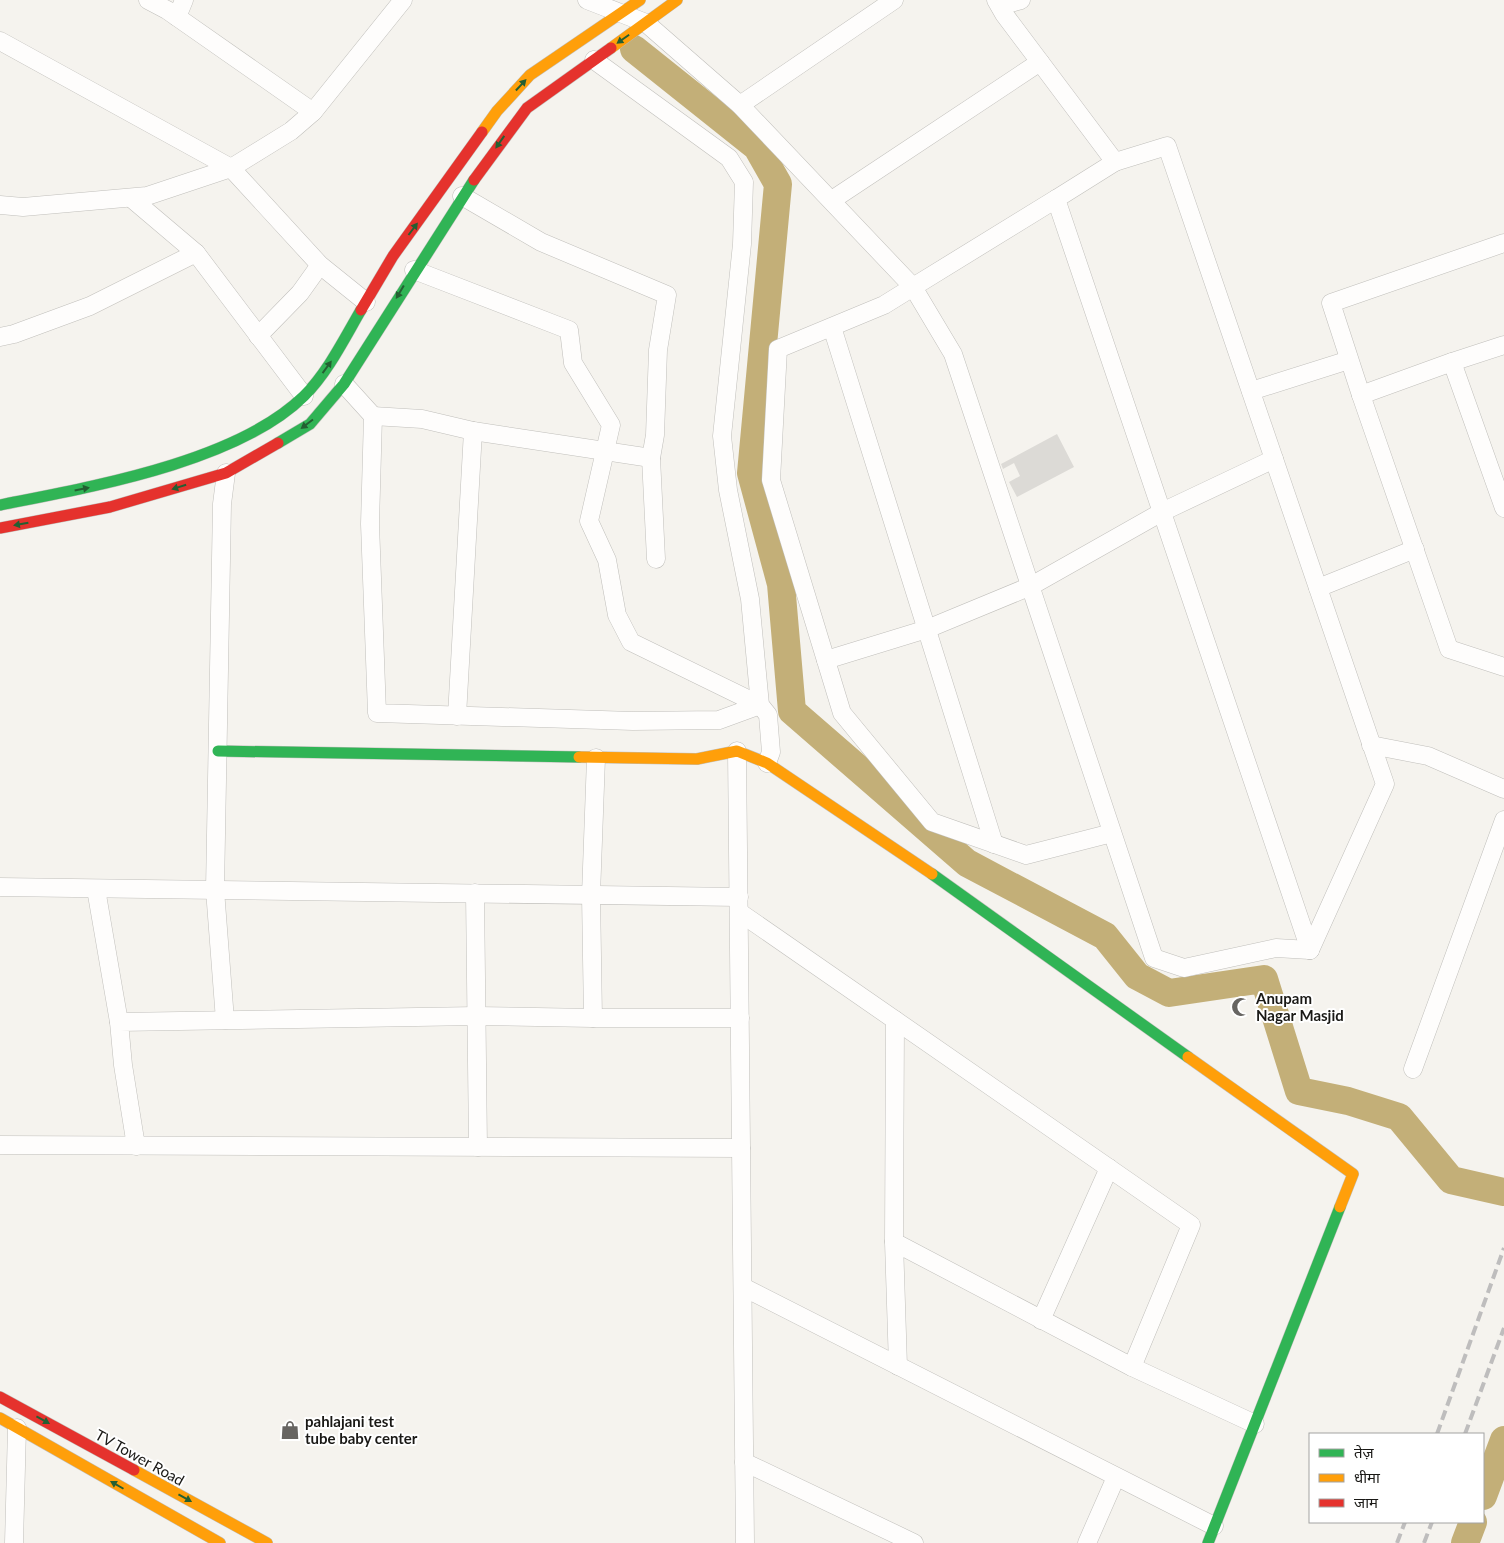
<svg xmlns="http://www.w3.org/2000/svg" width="1504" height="1543" viewBox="0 0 1504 1543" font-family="Lato,'Noto Sans Devanagari',sans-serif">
	<rect width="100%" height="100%" fill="#f5f3ee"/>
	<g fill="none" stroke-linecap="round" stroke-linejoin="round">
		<!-- river -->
		<g stroke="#c3af78" stroke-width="28">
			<path d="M 634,49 L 757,147 L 778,184 L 751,473 L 781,584 L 792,711 L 967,863 L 1105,936 L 1137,976 L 1169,993 L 1264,979 L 1299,1091 L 1348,1101 L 1399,1117 L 1451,1180 L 1504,1192"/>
			<path d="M 1483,1496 L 1504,1440"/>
			<path d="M 1465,1543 L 1473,1522"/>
		</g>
	</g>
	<!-- building -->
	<path fill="#dcdad6" d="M 1057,434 L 1074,467 L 1017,497 L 1009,482 L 1020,476 L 1014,463 L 1003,469 L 1001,464 Z"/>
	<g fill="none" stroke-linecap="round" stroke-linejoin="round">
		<!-- street casing -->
		<g stroke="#c0bfbb" stroke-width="19">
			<g id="street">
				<path d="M 148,0 L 167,10 L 313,112 L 403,0"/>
				<path d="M 587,0 L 646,23 L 740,105 L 913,287 L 884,305 L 778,349 L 771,480 L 842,713 L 932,822 L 1026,855 L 1112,833"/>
				<path d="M 996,0 L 1004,14 L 1115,162 L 1056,199 L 1310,950"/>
				<path d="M 1000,6 L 1021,0"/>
				<path d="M 177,17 L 184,0"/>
				<path d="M 0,41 L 231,168 L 320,265 L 366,302"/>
				<path d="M 594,60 L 729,158 L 744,182 L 742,244 L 722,436 L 728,490 L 750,599 L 760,705 L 768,715 L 771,752 L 767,763"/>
				<path d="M 740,105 L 894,0"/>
				<path d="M 1115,162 L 1167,146 L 1385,784 L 1310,950"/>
				<path d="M 131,198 L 196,253 L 304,396"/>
				<path d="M 1056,199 L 913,287 L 953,354 L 1154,958 L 1184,968 L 1276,948 L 1310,950"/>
				<path d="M 832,200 L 1040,62"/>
				<path d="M 0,205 L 23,207 L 147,196 L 231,168 L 291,131 L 313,112"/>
				<path d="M 832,327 L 994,844"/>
				<path d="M 258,336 L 300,293 L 320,265"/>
				<path d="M 0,337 L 14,334 L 90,306 L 196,253"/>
				<path d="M 1452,362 L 1504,345"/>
				<path d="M 344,384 L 373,416 L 370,524 L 377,713 L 633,721 L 719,720 L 760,705 L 631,642 L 617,615 L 607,560 L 589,521 L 611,425 L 573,363 L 569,330 L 414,270"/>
				<path d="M 1251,391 L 1349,360"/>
				<path d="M 1361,395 L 1331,303 L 1504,243"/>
				<path d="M 373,416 L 422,419 L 473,431 L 651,458 L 655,435 L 658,350 L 667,295 L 541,242 L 462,196"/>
				<path d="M 651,458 L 656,559"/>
				<path d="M 1504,508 L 1452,362 L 1361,395 L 1449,649 L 1504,667"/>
				<path d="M 1318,588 L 1415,549"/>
				<path d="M 826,660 L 927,629 L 1031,586 L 1162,512 L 1274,459"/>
				<path d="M 457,716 L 473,431"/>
				<path d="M 1371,745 L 1428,756 L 1504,789"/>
				<path d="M 737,751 L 745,1543"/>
				<path d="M 596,758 L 591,895 L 593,1018 L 740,1018"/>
				<path d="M 0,887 L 739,897"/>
				<path d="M 96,889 L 119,1022"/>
				<path d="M 475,893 L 478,1147"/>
				<path d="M 739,912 L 1191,1225 L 1132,1367 L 894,1242 L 898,1366"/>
				<path d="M 225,1020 L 215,890 L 222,504 L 226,473"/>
				<path d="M 1413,1069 L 1504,820"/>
				<path d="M 0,1145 L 741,1148"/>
				<path d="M 136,1146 L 123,1065 L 119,1022 L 476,1016 L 593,1018"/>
				<path d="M 894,1242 L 895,1020"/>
				<path d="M 743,1287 L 1214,1526"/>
				<path d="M 1041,1320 L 1109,1168"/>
				<path d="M 1132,1367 L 1255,1424"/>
				<path d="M 744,1462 L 914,1543"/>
				<path d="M 14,1543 L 17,1428"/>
				<path d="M 1087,1543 L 1116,1477"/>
			</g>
		</g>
		<!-- fast casing -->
		<g stroke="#c0bfbb" stroke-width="12">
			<g id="fast">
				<path d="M 278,443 L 310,424 L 344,384 L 474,180"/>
				<path d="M 0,505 C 90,487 237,462 304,396 C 328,372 344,339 361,310"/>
				<path d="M 218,751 L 579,757"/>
				<path d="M 932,874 L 1188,1057"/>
				<path d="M 1208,1543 L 1340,1207"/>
			</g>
		</g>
		<!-- slow casing -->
		<g stroke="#c0bfbb" stroke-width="12">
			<g id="slow">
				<path d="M 611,48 L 677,0"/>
				<path d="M 482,132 L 497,111 L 530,75 L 640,0"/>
				<path d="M 579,757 L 697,759 L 737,751 L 767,763 L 932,874"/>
				<path d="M 1188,1057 L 1353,1174 L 1340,1207"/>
				<path d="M 0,1418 L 220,1543"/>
				<path d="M 134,1470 L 267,1543"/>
			</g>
		</g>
		<!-- jam casing -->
		<g stroke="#c0bfbb" stroke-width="12">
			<g id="jam">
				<path d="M 474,180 L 527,108 L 611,48"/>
				<path d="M 361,310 L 393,256 L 482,132"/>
				<path d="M 0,528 L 110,507 L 226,473 L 278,443"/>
				<path d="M 0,1397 L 134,1470"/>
			</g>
		</g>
		<!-- street -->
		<use href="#street" stroke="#fefdfc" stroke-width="18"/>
		<!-- fast -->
		<use href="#fast" stroke="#30b455" stroke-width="11"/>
		<!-- slow -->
		<use href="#slow" stroke="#ff9f0a" stroke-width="11"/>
		<!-- jam -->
		<use href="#jam" stroke="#e5322d" stroke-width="11"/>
		<!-- rail -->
		<g stroke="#bebdbd" stroke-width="4" stroke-dasharray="10 5" stroke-linecap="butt">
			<path d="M 1437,1434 L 1504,1248"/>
			<path d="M 1465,1434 L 1504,1328"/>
			<path d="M 1397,1543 L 1405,1522"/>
			<path d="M 1424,1543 L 1432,1522"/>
		</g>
	</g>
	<!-- one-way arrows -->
	<defs><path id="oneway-solid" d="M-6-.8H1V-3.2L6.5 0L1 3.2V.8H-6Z" transform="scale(1.25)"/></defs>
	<g fill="#245f32">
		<use href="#oneway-solid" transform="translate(623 39) rotate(145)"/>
		<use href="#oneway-solid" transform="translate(521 85) rotate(-47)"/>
		<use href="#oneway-solid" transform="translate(500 142) rotate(125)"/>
		<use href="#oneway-solid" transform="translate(413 229) rotate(-53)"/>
		<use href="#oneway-solid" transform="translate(400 292) rotate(121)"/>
		<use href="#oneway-solid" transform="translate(327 367) rotate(-54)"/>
		<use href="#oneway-solid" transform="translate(307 424) rotate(143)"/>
		<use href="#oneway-solid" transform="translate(179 487) rotate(163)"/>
		<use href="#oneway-solid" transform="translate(82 489) rotate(-11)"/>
		<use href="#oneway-solid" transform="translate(21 524) rotate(170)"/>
		<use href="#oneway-solid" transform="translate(43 1420) rotate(29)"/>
		<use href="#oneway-solid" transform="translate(117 1485) rotate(-150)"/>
		<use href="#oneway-solid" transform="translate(185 1498) rotate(29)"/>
	</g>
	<!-- icons -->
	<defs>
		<g id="mosque-bare" transform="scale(1.5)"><path d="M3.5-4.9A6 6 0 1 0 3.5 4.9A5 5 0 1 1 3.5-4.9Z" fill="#676562" stroke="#fff" stroke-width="2.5" paint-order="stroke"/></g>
		<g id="shop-bare" transform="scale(1.5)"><path d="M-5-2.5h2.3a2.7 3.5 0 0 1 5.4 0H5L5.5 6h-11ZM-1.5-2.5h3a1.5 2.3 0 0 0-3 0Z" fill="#676562" stroke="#fff" stroke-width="2.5" paint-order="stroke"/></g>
	</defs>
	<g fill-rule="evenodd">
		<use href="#mosque-bare" x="1241" y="1007"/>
		<use href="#shop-bare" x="290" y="1430"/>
	</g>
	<g text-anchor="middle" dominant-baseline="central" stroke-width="4" stroke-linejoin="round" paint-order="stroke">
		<!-- poi labels -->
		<g font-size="15" font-weight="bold" fill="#1a1916" stroke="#fff" text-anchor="start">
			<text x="1256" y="998">Anupam<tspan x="1256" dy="17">Nagar Masjid</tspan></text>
			<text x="305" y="1421">pahlajani test<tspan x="305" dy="17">tube baby center</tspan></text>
		</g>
		<!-- street labels -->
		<g font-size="15" fill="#1a1916" stroke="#fff">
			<text transform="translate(140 1457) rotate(29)">TV Tower Road</text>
		</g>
	</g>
	<!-- legend -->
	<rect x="1309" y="1433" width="175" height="90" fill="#ffffff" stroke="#a3a3a2"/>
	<rect x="1319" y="1449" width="25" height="8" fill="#30b455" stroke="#a3a3a2"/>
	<text x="1354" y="1458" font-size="15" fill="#1a1916">तेज़</text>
	<rect x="1319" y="1474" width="25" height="8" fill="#ff9f0a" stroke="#a3a3a2"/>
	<text x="1354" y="1483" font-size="15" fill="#1a1916">धीमा</text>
	<rect x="1319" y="1499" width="25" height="8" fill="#e5322d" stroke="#a3a3a2"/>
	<text x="1354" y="1508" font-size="15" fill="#1a1916">जाम</text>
</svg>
